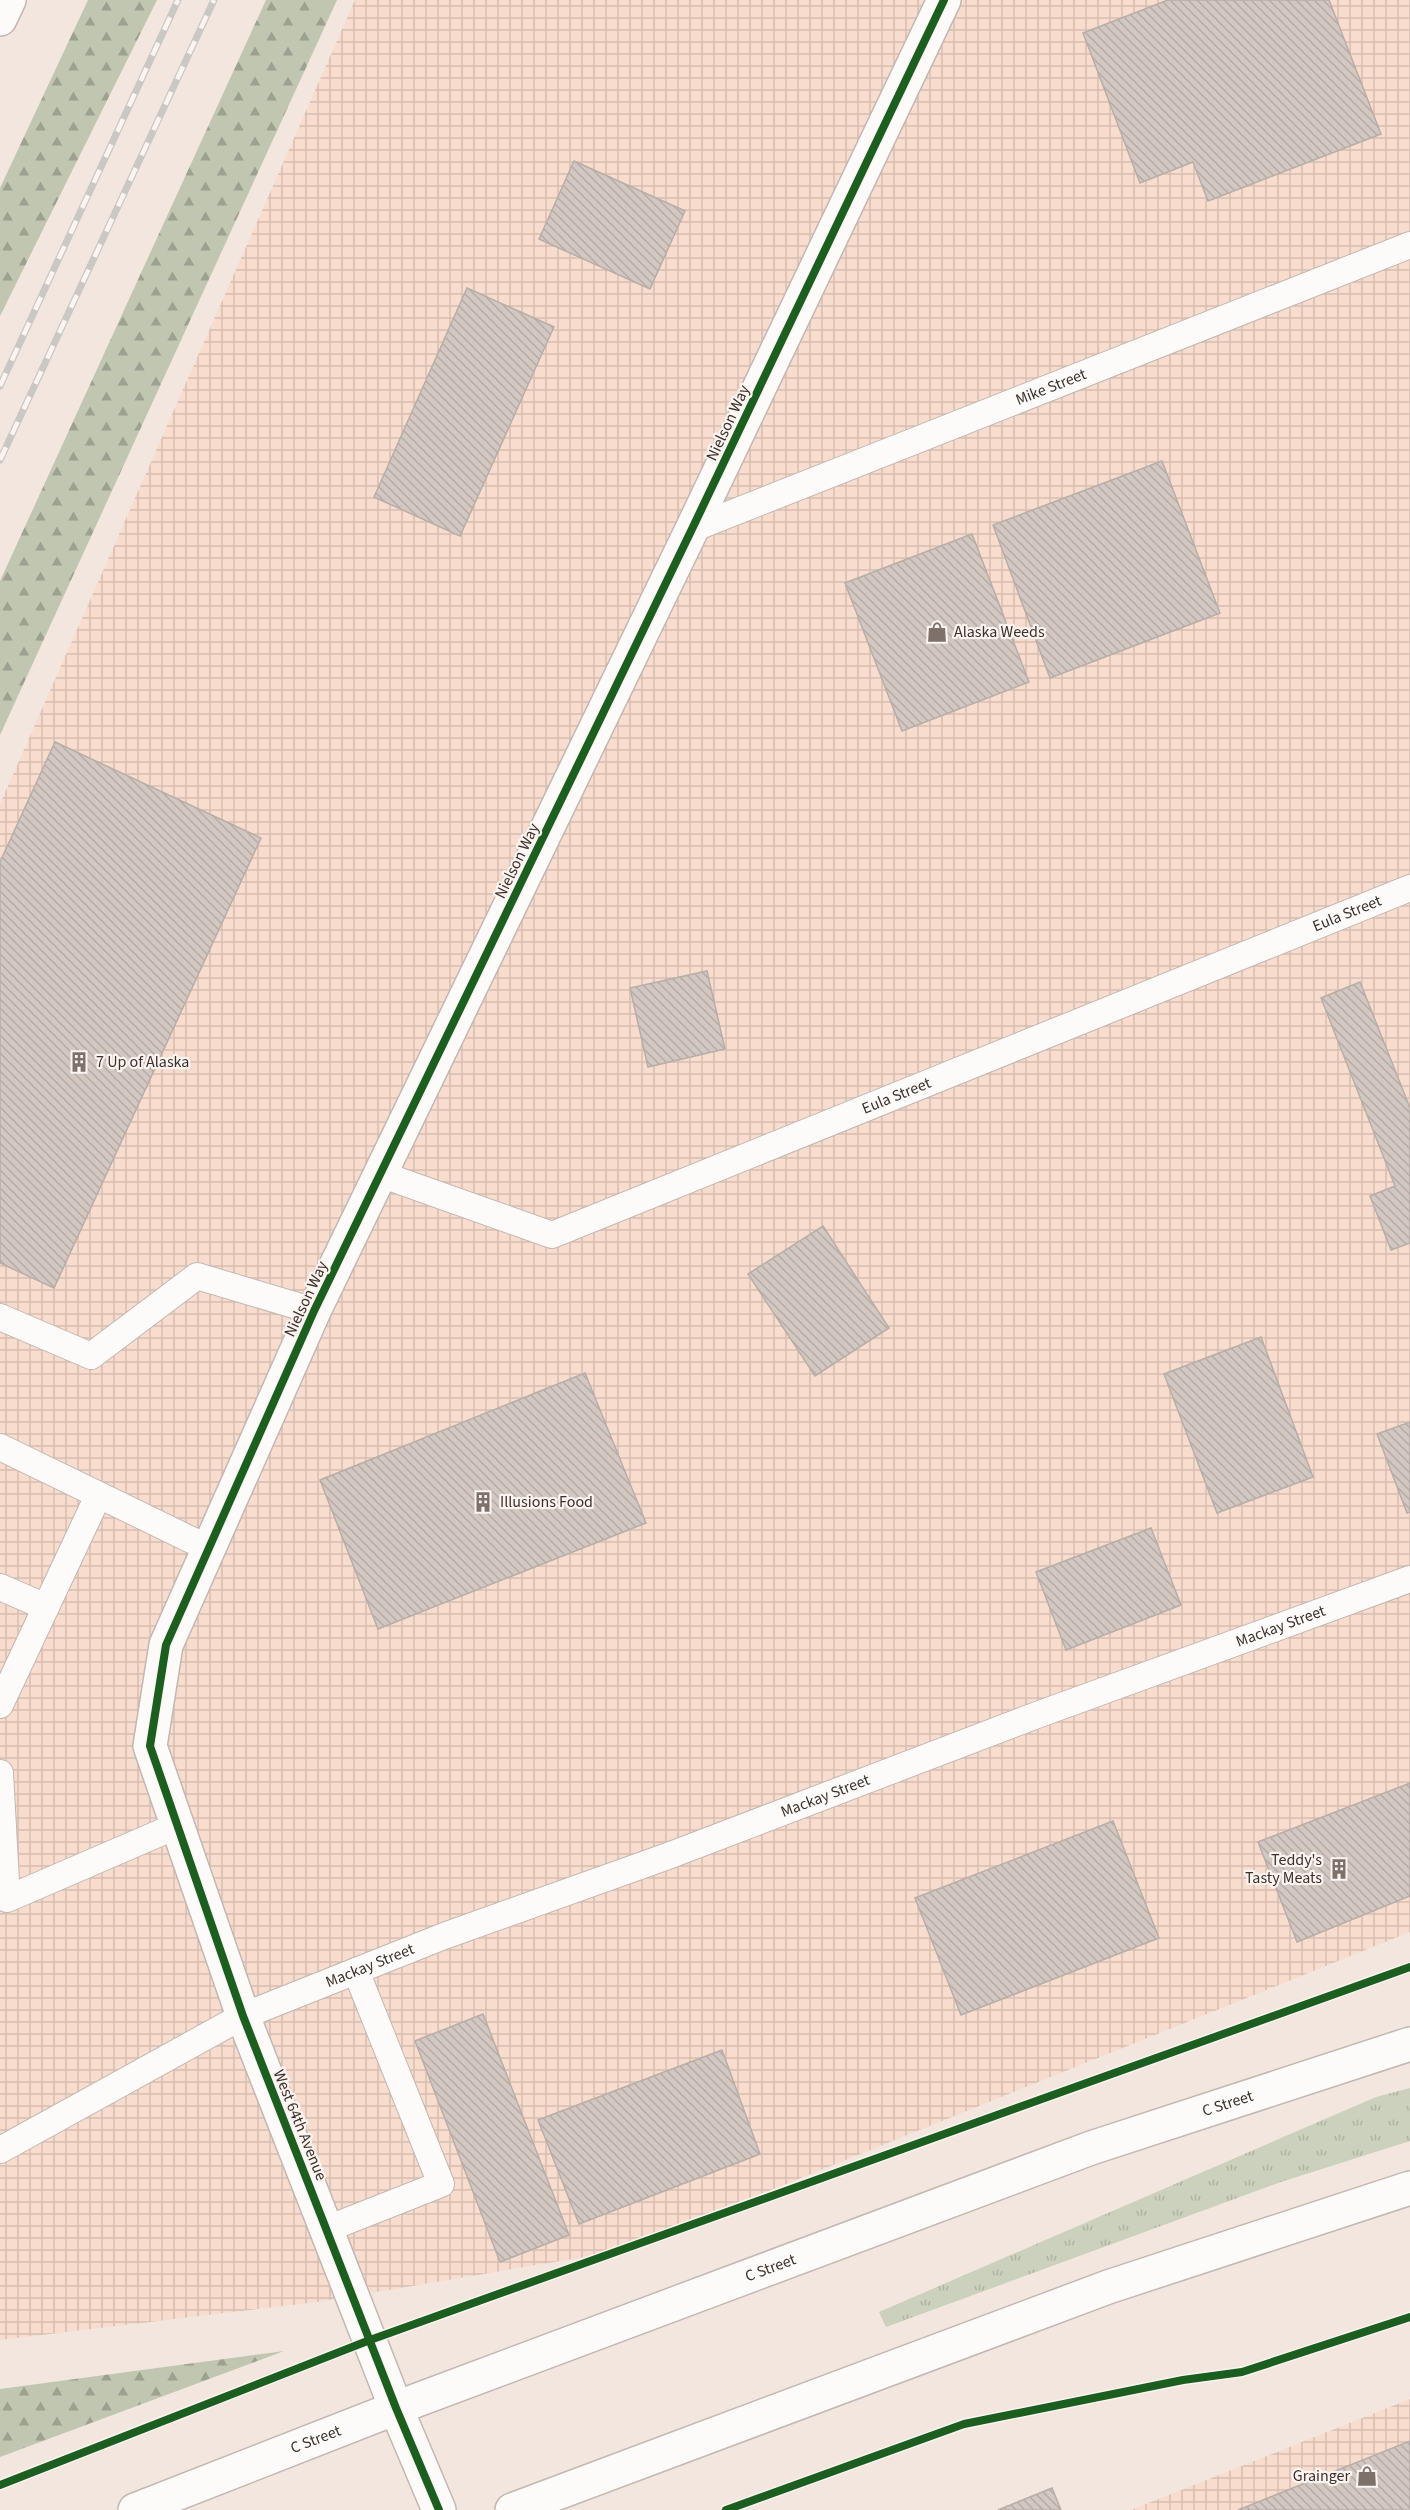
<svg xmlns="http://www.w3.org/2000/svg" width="1410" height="2510" viewBox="0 0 1410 2510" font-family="'Source Sans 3',sans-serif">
	<defs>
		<pattern id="industrial-grid" width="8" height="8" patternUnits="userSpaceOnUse" patternTransform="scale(1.5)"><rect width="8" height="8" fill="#f8ddce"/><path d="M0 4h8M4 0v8" fill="none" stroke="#d6beb1"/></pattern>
		<pattern id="grass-tufts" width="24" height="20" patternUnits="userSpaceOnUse" patternTransform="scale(1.5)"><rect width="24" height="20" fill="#cbd1bc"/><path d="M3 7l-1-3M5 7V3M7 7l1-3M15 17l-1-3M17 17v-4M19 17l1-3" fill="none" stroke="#afb4a2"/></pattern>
		<pattern id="forest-firs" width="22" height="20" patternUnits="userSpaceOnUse" patternTransform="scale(1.5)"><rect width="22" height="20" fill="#c0c6af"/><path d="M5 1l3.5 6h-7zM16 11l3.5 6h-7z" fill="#9da18f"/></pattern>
		<pattern id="building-back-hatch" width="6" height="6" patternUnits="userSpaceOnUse" patternTransform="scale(1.5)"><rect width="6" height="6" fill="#d3c8c1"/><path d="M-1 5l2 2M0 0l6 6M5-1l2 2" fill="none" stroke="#b6aca6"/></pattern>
	</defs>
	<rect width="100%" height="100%" fill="#f3e6de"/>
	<!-- industrial -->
	<g fill="url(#industrial-grid)">
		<path d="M 355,0 L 1410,0 L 1410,1932 L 620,2251 L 317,2302 L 0,2340 L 0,804 Z"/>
		<path d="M 1410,2399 L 1410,2510 L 1131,2510 Z"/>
	</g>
	<!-- grass -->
	<path fill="url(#grass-tufts)" d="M 1410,2088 L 1410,2141 L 1281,2182 L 886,2327 L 879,2312 L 1376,2097 Z"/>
	<!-- forest -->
	<g fill="url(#forest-firs)">
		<path d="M 88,0 L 157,0 L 0,316 L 0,188 Z"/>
		<path d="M 266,0 L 337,0 L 0,735 L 0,581 Z"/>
		<path d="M 284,2351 L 0,2457 L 0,2389 Z"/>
	</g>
	<!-- building -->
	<g fill="url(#building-back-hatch)" stroke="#b8ada7" stroke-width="1.5">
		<path d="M 1168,0 L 1329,0 L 1381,134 L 1208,201 L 1193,162 L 1140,183 L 1083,33 Z"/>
		<path d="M 574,161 L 685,211 L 650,289 L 539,239 Z"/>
		<path d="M 467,288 L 554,327 L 460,536 L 374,497 Z"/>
		<path d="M 1162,461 L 1220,613 L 1050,678 L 993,525 Z"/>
		<path d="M 972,534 L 1029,682 L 902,731 L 845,583 Z"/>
		<path d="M 55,742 L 261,838 L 54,1288 L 0,1263 L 0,862 Z"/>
		<path d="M 707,971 L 725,1049 L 648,1067 L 630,988 Z"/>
		<path d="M 1360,982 L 1410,1108 L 1410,1243 L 1391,1250 L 1370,1196 L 1395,1186 L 1321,998 Z"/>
		<path d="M 823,1226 L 889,1328 L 815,1376 L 748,1274 Z"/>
		<path d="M 1261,1337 L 1313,1477 L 1217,1513 L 1164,1374 Z"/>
		<path d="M 585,1373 L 646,1523 L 378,1629 L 320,1480 Z"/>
		<path d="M 1410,1422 L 1410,1512 L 1407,1513 L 1377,1434 Z"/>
		<path d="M 1151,1528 L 1181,1605 L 1066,1650 L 1036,1572 Z"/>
		<path d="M 1410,1783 L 1410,1896 L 1297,1942 L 1258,1842 Z"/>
		<path d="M 1113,1821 L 1159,1938 L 961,2015 L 915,1898 Z"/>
		<path d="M 483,2014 L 569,2235 L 500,2262 L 415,2041 Z"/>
		<path d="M 722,2050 L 760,2154 L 579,2224 L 538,2120 Z"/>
		<path d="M 1410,2441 L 1410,2510 L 1238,2510 Z"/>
		<path d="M 1052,2488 L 1061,2510 L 998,2510 Z"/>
	</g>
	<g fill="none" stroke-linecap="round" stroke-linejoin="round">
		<!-- service casing -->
		<g stroke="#c3b7b1" stroke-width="28">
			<g id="service">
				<path id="s1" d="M 692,529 L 1410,245"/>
				<path id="s2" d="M 380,1174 L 552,1235 L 1410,888"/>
				<path d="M 0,1317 L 91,1356 L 197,1276 L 314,1311"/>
				<path d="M 0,1447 L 210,1549"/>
				<path d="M 0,1587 L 46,1607"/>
				<path d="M 0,1705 L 98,1496"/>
				<path d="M 0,1773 L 7,1899 L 176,1826"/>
				<path id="s3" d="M 0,2150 L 243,2016 L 444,1936 L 668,1856 L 1037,1715 L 1410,1579"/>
				<path d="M 327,2229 L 441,2184 L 356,1971"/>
			</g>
		</g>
		<!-- minor casing -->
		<g stroke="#c3b7b1" stroke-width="36">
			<path id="minor" d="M 439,2510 L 396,2408 L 243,2016 L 150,1746 L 166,1645 L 314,1311 L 692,529 L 944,0"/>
		</g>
		<!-- secondary casing -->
		<g stroke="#c3b7b1" stroke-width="36">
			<path id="secondary" d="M 0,19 L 9,0"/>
		</g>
		<!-- primary casing -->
		<g stroke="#c3b7b1" stroke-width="36">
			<g id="primary">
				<path id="s4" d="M 135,2510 L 396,2408 L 1091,2148 L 1410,2044"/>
				<path d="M 512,2510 L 1108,2287 L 1410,2188"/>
			</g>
		</g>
		<!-- service -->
		<use href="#service" stroke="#fdfbfa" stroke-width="26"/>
		<!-- minor -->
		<use href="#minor" stroke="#fdfbfa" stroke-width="33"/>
		<!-- secondary -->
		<use href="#secondary" stroke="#fdfbfa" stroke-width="33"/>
		<!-- primary -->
		<use href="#primary" stroke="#fdfbfa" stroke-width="33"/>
		<!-- rail casing -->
		<g stroke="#cbc7c4" stroke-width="7">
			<g id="rail">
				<path d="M 0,386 L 178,0"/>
				<path d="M 0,460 L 214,0"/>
			</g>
		</g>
		<!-- rail -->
		<use href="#rail" stroke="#fbf4f1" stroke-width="4.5" stroke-dasharray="14" stroke-linecap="butt"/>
		<!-- cycleway casing -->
		<g stroke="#fbf4f1" stroke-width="11">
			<g id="cycleway">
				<path d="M 0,2485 L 370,2340 L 1410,1967"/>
				<path d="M 439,2510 L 396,2408 L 243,2016 L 150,1746 L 166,1645 L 314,1311 L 692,529 L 944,0"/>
				<path d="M 726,2510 L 964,2424 L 1183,2380 L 1242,2372 L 1410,2317"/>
			</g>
		</g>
		<!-- cycleway -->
		<use href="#cycleway" stroke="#1b5e20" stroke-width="8"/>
	</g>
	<!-- icons -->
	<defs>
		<g id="shop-bare" transform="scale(1.62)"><path d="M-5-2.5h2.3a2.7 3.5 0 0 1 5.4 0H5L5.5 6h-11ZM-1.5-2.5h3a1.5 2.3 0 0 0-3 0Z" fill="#7d716a" stroke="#fbf4f1" stroke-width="2.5" paint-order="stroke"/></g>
		<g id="building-bare" transform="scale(1.62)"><path d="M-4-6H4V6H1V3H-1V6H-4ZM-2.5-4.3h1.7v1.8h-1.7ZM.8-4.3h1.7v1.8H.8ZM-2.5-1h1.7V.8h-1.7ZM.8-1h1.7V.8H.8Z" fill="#7d716a" stroke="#fbf4f1" stroke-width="2.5" paint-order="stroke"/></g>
	</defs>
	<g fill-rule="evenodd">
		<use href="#shop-bare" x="937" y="632"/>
		<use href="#building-bare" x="79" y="1062"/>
		<use href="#building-bare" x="483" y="1502"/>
		<use href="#building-bare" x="1339" y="1869"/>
		<use href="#shop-bare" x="1367" y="2476"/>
	</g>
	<g text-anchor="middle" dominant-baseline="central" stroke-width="4.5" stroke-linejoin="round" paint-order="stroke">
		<!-- street labels -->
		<g font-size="16" fill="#3d322b" stroke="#fbf4f1">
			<text stroke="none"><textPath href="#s1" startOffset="386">Mike Street</textPath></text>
			<text transform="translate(728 423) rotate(-65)">Nielson Way</text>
			<text transform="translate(517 861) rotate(-64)">Nielson Way</text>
			<text stroke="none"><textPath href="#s2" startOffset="1040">Eula Street</textPath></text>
			<text stroke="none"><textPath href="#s2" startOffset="554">Eula Street</textPath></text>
			<text transform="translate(306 1299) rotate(-65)">Nielson Way</text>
			<text stroke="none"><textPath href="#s3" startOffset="1386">Mackay Street</textPath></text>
			<text stroke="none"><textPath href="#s3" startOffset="900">Mackay Street</textPath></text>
			<text stroke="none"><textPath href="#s3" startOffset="414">Mackay Street</textPath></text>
			<text stroke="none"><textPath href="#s4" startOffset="1166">C Street</textPath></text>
			<text transform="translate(300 2125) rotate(68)">West 64th Avenue</text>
			<text stroke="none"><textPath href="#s4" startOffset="680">C Street</textPath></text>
			<text stroke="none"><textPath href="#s4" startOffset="194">C Street</textPath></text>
		</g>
		<!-- poi labels -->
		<g font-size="16" fill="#3d322b" stroke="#fbf4f1" text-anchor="start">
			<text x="954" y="632">Alaska Weeds</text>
			<text x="96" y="1062">7 Up of Alaska</text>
			<text x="500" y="1502">Illusions Food</text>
			<text x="1322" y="1860" text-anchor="end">Teddy's<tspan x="1322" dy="18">Tasty Meats</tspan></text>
			<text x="1350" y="2476" text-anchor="end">Grainger</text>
		</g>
	</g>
</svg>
